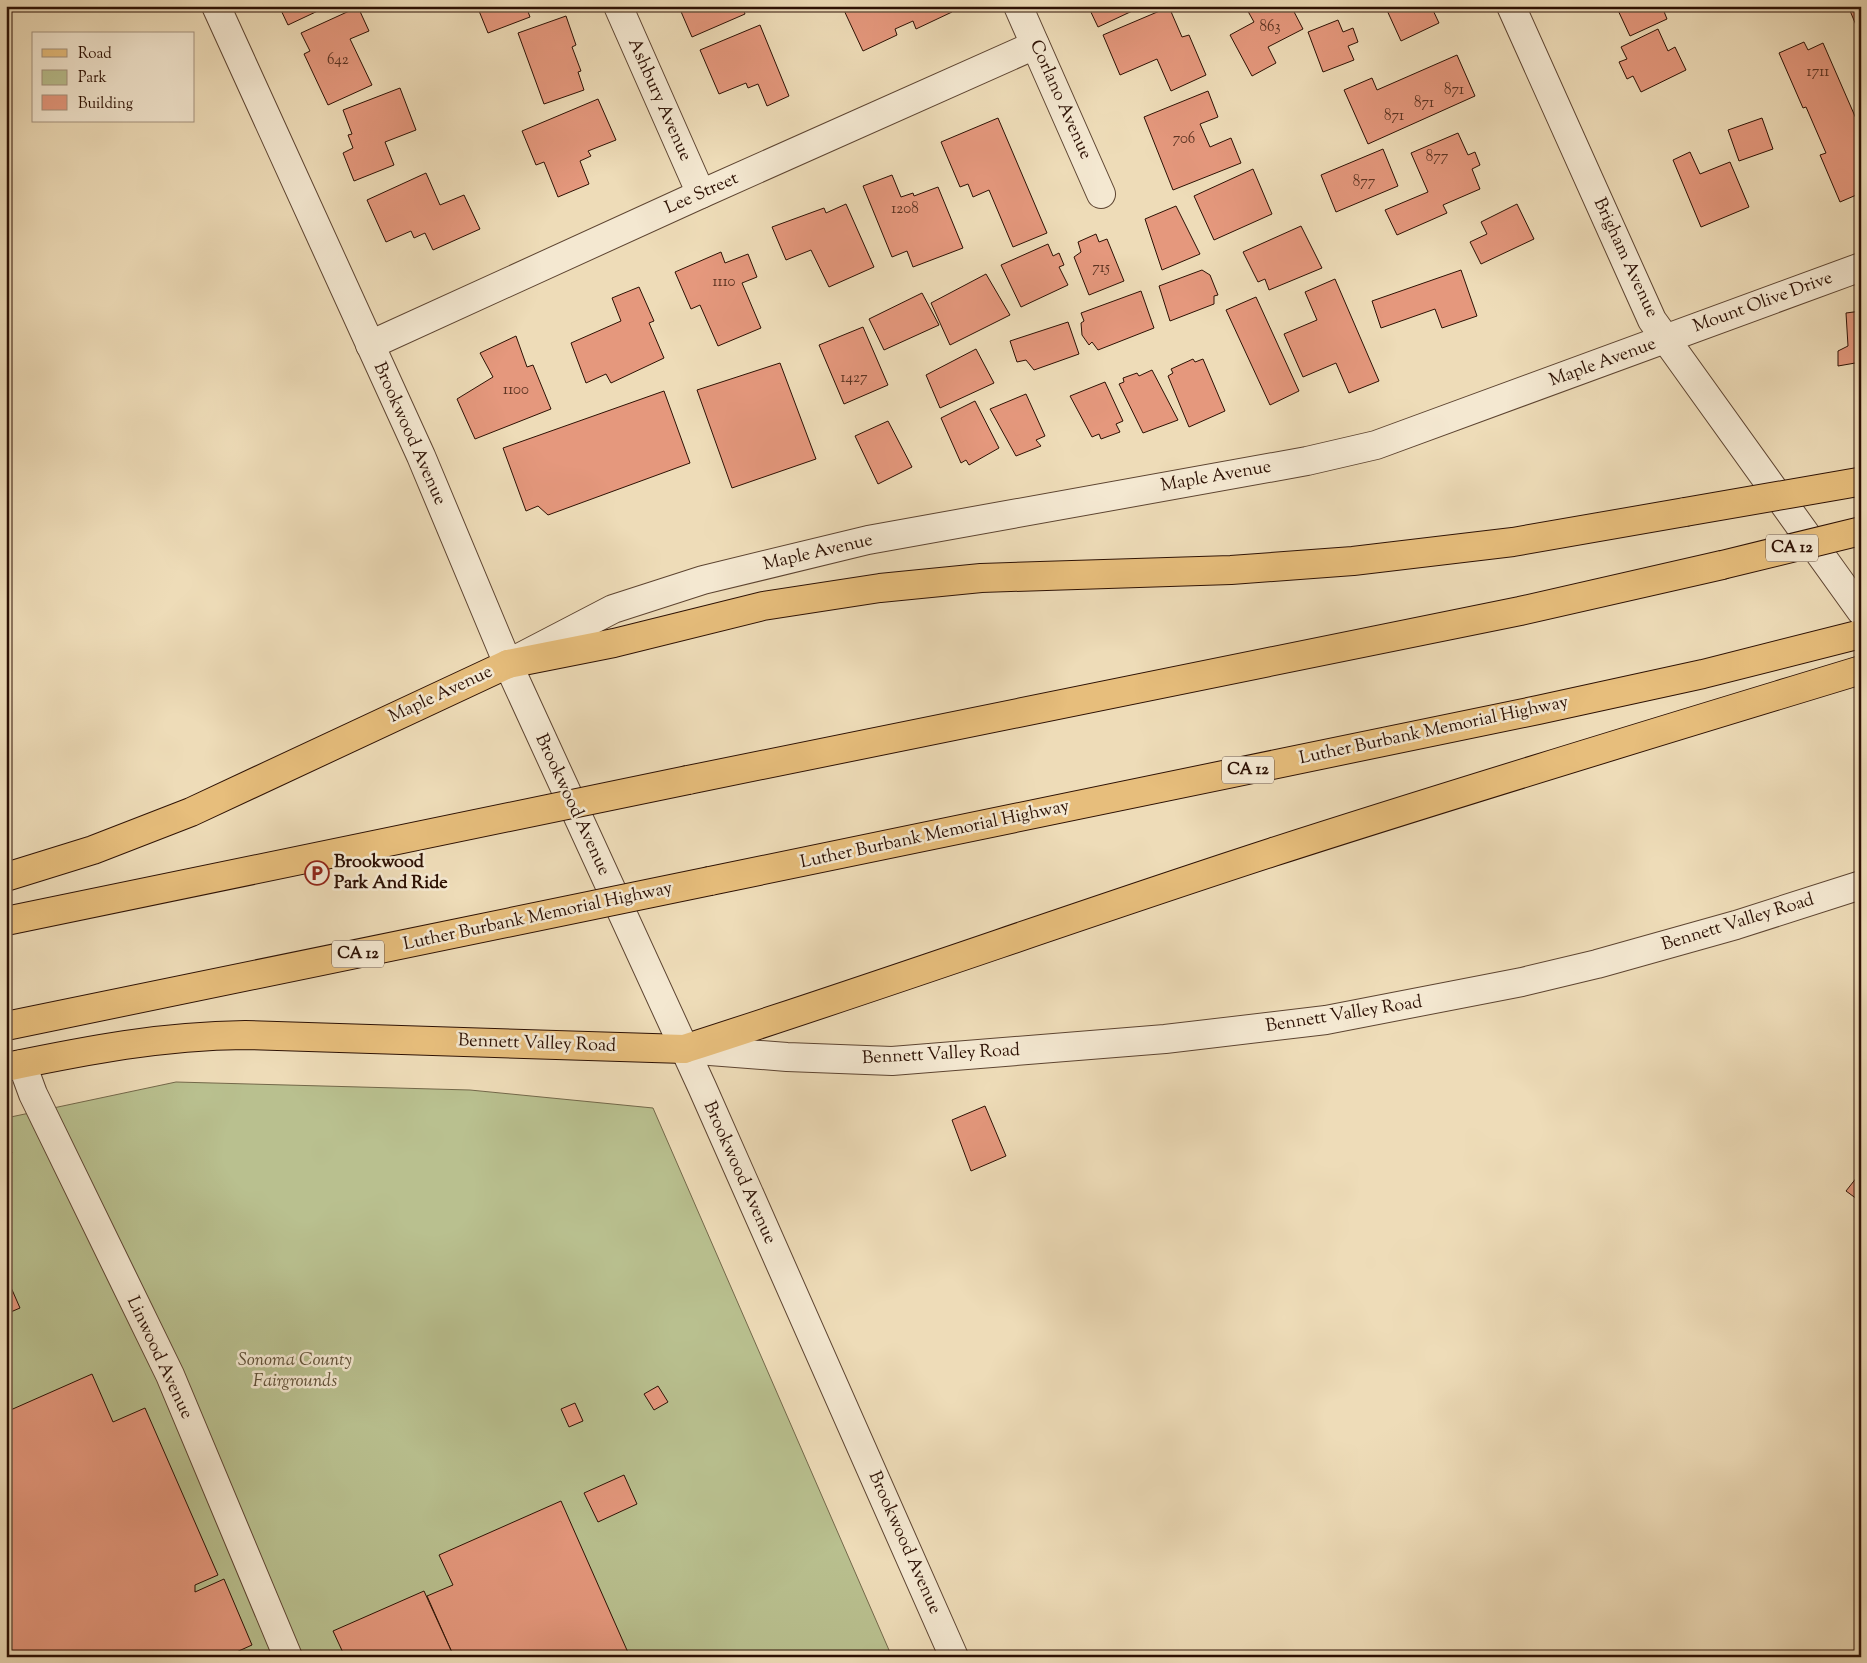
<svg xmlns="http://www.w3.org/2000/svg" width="1867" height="1663" viewBox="0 0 1867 1663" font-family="'Sorts Mill Goudy',serif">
	<rect width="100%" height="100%" fill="#eedcb8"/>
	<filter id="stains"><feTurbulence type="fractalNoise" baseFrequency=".004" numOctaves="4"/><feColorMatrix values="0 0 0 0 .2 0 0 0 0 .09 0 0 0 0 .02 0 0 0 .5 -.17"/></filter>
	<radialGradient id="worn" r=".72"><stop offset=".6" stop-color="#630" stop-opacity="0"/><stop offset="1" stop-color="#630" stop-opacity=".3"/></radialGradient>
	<!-- green -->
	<path fill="#b9c08f" stroke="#73684a" d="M 176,1082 L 470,1090 L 653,1108 L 892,1657 L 6,1657 L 6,1118 Z"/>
	<!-- building -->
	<g fill="#e5987d" stroke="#2d1104">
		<path d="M 279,6 L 321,6 L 322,9 L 288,25 Z"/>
		<path d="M 477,6 L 526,6 L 530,17 L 488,33 Z"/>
		<path d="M 742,6 L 745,14 L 692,37 L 679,7 Z"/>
		<path d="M 842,6 L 950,6 L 952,12 L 916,29 L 913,21 L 895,29 L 897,35 L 863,51 Z"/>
		<path d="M 1088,6 L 1143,6 L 1098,27 Z"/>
		<path d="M 1245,6 L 1291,6 L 1303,29 L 1268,47 L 1276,63 L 1252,76 L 1230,35 L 1254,22 Z"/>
		<path d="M 1385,6 L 1431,6 L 1439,23 L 1401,41 Z"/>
		<path d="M 1616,6 L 1670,6 L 1663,9 L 1667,19 L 1630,36 Z"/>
		<path d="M 1848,6 L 1861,6 L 1861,37 Z"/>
		<path d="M 358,7 L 369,31 L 350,39 L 372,85 L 328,105 L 304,54 L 310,51 L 301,33 Z"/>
		<path d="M 1169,7 L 1182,37 L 1189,35 L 1206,75 L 1171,91 L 1157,59 L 1120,75 L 1103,35 Z"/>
		<path d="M 566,16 L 576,45 L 572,47 L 581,71 L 578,72 L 584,90 L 544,104 L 518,33 Z"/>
		<path d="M 1338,20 L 1343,32 L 1353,28 L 1358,42 L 1348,46 L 1354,60 L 1323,72 L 1308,32 Z"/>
		<path d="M 760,25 L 789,96 L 767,106 L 758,84 L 748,88 L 746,83 L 719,94 L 700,50 Z"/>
		<path d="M 1658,29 L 1668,51 L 1675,47 L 1686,70 L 1641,92 L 1633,76 L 1627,79 L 1619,62 L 1627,59 L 1621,47 Z"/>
		<path d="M 1804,42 L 1808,50 L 1823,43 L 1861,130 L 1861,193 L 1840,202 L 1820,155 L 1826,153 L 1806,107 L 1803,108 L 1779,53 Z"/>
		<path d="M 1457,55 L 1475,96 L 1368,144 L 1344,90 L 1372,78 L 1377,90 Z"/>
		<path d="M 400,88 L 416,130 L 385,142 L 394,165 L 354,181 L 343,153 L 353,148 L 348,135 L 352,134 L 343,110 Z"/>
		<path d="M 1208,91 L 1218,117 L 1200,124 L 1210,147 L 1231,138 L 1241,163 L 1173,190 L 1144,117 Z"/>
		<path d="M 598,99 L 616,140 L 588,151 L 591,156 L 580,161 L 589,184 L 558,197 L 544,162 L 536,165 L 522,131 Z"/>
		<path d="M 998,118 L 1047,233 L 1013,247 L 989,190 L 973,197 L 968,184 L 960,187 L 941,142 Z"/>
		<path d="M 1762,118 L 1773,149 L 1739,161 L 1728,130 Z"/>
		<path d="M 1458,133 L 1468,155 L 1475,152 L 1480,165 L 1472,169 L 1480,189 L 1443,205 L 1447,213 L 1397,235 L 1385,210 L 1428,192 L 1411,153 Z"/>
		<path d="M 1383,149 L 1398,186 L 1336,212 L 1321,175 Z"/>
		<path d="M 1690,152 L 1700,174 L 1730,162 L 1749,207 L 1701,227 L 1673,160 Z"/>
		<path d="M 1253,169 L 1272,214 L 1214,240 L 1194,196 Z"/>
		<path d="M 426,173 L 440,205 L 464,195 L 480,229 L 433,250 L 425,233 L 414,238 L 411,231 L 386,242 L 367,200 Z"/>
		<path d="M 892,175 L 901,197 L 913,193 L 914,196 L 938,187 L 963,248 L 913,267 L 907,251 L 892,257 L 863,186 Z"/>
		<path d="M 846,204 L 874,267 L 829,287 L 811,250 L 786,260 L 772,227 L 824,208 L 826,213 Z"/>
		<path d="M 1517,204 L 1534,239 L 1481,264 L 1470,242 L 1487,234 L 1481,222 Z"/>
		<path d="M 1176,206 L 1200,254 L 1162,270 L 1145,219 Z"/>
		<path d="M 1301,226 L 1322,268 L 1269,290 L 1265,279 L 1258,282 L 1243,252 Z"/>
		<path d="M 1096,234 L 1099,242 L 1107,239 L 1124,281 L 1089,295 L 1074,257 L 1081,252 L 1078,242 Z"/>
		<path d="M 1048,244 L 1053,256 L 1059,253 L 1064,265 L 1059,267 L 1068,285 L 1021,307 L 1001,265 Z"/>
		<path d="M 721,252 L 725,263 L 748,254 L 757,277 L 742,283 L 761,328 L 718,346 L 700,305 L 691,309 L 675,272 Z"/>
		<path d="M 1202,270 L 1210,275 L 1218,295 L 1214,296 L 1214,304 L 1170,321 L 1159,286 Z"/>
		<path d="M 1461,270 L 1477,316 L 1442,328 L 1435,309 L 1381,328 L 1372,301 Z"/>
		<path d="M 986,274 L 1010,315 L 950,345 L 931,303 Z"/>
		<path d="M 1335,279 L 1379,381 L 1349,393 L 1336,363 L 1303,377 L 1284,334 L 1317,320 L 1305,292 Z"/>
		<path d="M 639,287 L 654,321 L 649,323 L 664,358 L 611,383 L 606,374 L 586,383 L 571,343 L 621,321 L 612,298 Z"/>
		<path d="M 1141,291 L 1154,328 L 1098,350 L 1092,342 L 1089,345 L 1082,335 L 1081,323 L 1084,321 L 1081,313 Z"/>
		<path d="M 922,293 L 939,325 L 884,350 L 869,319 Z"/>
		<path d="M 1256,297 L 1299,391 L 1270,405 L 1226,310 Z"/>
		<path d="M 1861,311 L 1861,362 L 1838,366 L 1838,351 L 1848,346 L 1846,313 Z"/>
		<path d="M 1068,322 L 1079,354 L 1034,370 L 1026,360 L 1017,362 L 1010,341 Z"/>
		<path d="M 863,327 L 888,385 L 844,404 L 819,345 Z"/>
		<path d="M 516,336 L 527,367 L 533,365 L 551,409 L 475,439 L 457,399 L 493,377 L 480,353 Z"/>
		<path d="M 976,349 L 994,383 L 940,408 L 926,375 Z"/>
		<path d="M 1193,359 L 1195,362 L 1203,359 L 1225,411 L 1189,427 L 1168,376 L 1173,373 L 1171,369 Z"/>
		<path d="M 780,363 L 816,459 L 732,488 L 697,390 Z"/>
		<path d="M 1152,370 L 1178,420 L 1143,433 L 1119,384 L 1124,382 L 1123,378 L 1137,373 L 1139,376 Z"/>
		<path d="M 1105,382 L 1123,421 L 1116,424 L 1120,432 L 1101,439 L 1099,434 L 1092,437 L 1070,396 Z"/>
		<path d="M 664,391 L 690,463 L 548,515 L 538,506 L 526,511 L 503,448 Z"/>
		<path d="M 1026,394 L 1045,436 L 1036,440 L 1041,446 L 1016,456 L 990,409 Z"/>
		<path d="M 975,401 L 999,448 L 969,465 L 966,460 L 961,463 L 941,418 Z"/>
		<path d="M 888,421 L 912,467 L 878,484 L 855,436 Z"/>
		<path d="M 985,1106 L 1006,1156 L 971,1171 L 952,1120 Z"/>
		<path d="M 6,1140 L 12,1153 L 6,1156 Z"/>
		<path d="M 1861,1172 L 1861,1202 L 1846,1191 Z"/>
		<path d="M 6,1276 L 20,1308 L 6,1314 Z"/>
		<path d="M 92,1374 L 113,1422 L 145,1408 L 218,1575 L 195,1585 L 195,1592 L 224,1579 L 252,1645 L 232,1654 L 233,1657 L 6,1657 L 6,1412 Z"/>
		<path d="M 658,1386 L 668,1402 L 654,1410 L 644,1394 Z"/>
		<path d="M 575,1403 L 583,1421 L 569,1427 L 561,1409 Z"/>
		<path d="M 624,1475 L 637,1504 L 598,1522 L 584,1493 Z"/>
		<path d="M 561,1501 L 630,1657 L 454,1657 L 427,1596 L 453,1585 L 439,1555 Z"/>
		<path d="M 424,1591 L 454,1657 L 345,1657 L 333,1631 Z"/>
	</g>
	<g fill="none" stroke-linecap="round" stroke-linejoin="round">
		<!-- minor casing -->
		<g stroke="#5d4431" stroke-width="30">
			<g id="minor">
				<path d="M 216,6 L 421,456 L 508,664 L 702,1087 L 954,1657"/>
				<path d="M 618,6 L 701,194"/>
				<path d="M 1018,6 L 1101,194"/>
				<path d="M 1511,6 L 1652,320 L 1861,611"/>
				<path d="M 370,345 L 701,194 L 1035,45"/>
				<path d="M 515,660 L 613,609 L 703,580 L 868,540 L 1307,461 L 1376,445 L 1861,267"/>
				<path d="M 684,1049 L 787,1057 L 892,1061 L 1165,1039 L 1326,1020 L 1522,982 L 1597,964 L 1736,925 L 1861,885"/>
				<path d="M 22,1064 L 33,1094 L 170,1375 L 288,1657"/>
			</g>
		</g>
		<!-- major casing -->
		<g stroke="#2d1104" stroke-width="30">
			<g id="major">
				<path d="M 6,877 L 93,850 L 191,812 L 508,664"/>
				<path d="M 6,1067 C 89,1050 160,1036 245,1035 L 684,1049"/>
			</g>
		</g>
		<!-- highway casing -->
		<g stroke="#2d1104" stroke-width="30">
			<g id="highway">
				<path d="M 508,664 L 614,643 L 763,606 L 880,588 L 981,578 L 1231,570 L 1353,561 L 1513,542 L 1685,512"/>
				<path d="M 688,780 L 1520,611 L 1722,565"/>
				<path d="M 710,881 L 1538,710 L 1703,674 L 1861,634"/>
				<path d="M 684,1049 C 881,986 1076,916 1273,852 C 1468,789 1664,730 1861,670"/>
			</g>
		</g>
		<!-- minor -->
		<use href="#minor" stroke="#f4e8d1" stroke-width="28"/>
		<!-- major -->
		<use href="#major" stroke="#e7be7c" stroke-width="28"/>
		<!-- highway -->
		<use href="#highway" stroke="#e7be7c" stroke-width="28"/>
		<!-- highway-bridge casing -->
		<g stroke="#2d1104" stroke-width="30" stroke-linecap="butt">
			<g id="highway-bridge">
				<path d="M 1685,512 L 1858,482"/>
				<path d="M 1722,565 L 1861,531"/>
				<path d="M 6,921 L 688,780"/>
				<path d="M 6,1026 L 710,881"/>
			</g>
		</g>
		<!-- highway-bridge -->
		<use href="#highway-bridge" stroke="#e7be7c" stroke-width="28"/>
	</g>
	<!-- icons -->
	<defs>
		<g id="parking-ring" transform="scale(1.25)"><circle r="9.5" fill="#f4e8d1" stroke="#8f2418" stroke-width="1.5"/><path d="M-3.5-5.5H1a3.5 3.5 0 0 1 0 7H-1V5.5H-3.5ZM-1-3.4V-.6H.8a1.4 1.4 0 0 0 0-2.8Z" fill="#8f2418"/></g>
	</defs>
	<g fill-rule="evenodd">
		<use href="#parking-ring" x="317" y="873"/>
	</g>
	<g text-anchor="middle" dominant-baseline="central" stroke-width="5" stroke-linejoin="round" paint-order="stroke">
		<!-- number labels -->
		<g font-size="15" fill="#5b3322">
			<text x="1270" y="27">863</text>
			<text x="338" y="60">642</text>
			<text x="1818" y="72">1711</text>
			<text x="1454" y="90">871</text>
			<text x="1424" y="103">871</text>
			<text x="1394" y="116">871</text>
			<text x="1184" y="139">706</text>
			<text x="1437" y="157">877</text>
			<text x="1364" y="182">877</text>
			<text x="905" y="209">1208</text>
			<text x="1101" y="268">715</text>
			<text x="724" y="282">1110</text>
			<text x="854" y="378">1427</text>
			<text x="516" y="390">1100</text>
		</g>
		<!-- shield labels -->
		<g fill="#f4e8d1" stroke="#695242" stroke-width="1">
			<rect x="1766" y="534.5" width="52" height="27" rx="4"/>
			<rect x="1222" y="756.5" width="52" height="27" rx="4"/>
			<rect x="332" y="940.5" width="52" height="27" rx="4"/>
		</g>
		<g font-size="16" font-weight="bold" fill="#2d1104">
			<text x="1792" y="548">CA 12</text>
			<text x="1248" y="770">CA 12</text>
			<text x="358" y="954">CA 12</text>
		</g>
		<!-- street labels -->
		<g font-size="18" fill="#2d1104" stroke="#f4e8d1">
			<text transform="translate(659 100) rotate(66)">Ashbury Avenue</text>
			<text transform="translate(1060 100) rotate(66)">Corlano Avenue</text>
			<text transform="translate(702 194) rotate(-24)">Lee Street</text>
			<text transform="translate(1625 258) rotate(65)">Brigham Avenue</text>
			<text transform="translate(1763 303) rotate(-20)">Mount Olive Drive</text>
			<text transform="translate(1603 363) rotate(-20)">Maple Avenue</text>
			<text transform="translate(409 434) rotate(66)">Brookwood Avenue</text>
			<text transform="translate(1216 477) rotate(-10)">Maple Avenue</text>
			<text transform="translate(818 553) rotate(-13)">Maple Avenue</text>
			<text transform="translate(441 695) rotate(-25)">Maple Avenue</text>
			<text transform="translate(1434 731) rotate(-12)">Luther Burbank Memorial Highway</text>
			<text transform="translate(572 805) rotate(65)">Brookwood Avenue</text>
			<text transform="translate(935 835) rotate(-12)">Luther Burbank Memorial Highway</text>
			<text transform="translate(538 917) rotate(-12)">Luther Burbank Memorial Highway</text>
			<text transform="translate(1738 923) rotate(-17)">Bennett Valley Road</text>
			<text transform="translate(1344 1015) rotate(-9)">Bennett Valley Road</text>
			<text transform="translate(537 1044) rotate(2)">Bennett Valley Road</text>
			<text transform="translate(941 1055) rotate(-3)">Bennett Valley Road</text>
			<text transform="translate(739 1173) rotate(66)">Brookwood Avenue</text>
			<text transform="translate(159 1358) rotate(65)">Linwood Avenue</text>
			<text transform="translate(904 1543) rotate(66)">Brookwood Avenue</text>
		</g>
		<!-- poi labels -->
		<g font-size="18" font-weight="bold" fill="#2d1104" stroke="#f4e8d1" text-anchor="start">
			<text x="334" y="863">Brookwood<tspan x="334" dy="21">Park And Ride</tspan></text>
		</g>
		<!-- park labels -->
		<g font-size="18" font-style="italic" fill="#5e4e35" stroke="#f4e8d1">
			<text x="295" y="1361">Sonoma County<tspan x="295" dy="21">Fairgrounds</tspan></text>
		</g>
	</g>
	<!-- margin -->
	<rect width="1867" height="1663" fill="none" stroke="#eedcb8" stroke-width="25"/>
	<rect x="8" y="8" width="1852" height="1648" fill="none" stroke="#2d1104" stroke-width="2.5"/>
	<rect x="12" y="12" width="1842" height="1638" fill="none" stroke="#2d1104"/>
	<!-- legend -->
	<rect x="32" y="32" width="162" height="90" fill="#f4e8d1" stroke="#a4927f"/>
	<rect x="42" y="49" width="25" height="8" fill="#e7be7c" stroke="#a4927f"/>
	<text x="78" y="58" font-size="15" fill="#2d1104">Road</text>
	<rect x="42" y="70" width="25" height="15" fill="#b9c08f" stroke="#a4927f"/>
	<text x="78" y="82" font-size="15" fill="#2d1104">Park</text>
	<rect x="42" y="95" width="25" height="15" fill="#e5987d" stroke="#a4927f"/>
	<text x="78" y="108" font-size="15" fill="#2d1104">Building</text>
	<rect width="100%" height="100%" filter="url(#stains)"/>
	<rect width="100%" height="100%" fill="url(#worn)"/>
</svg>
